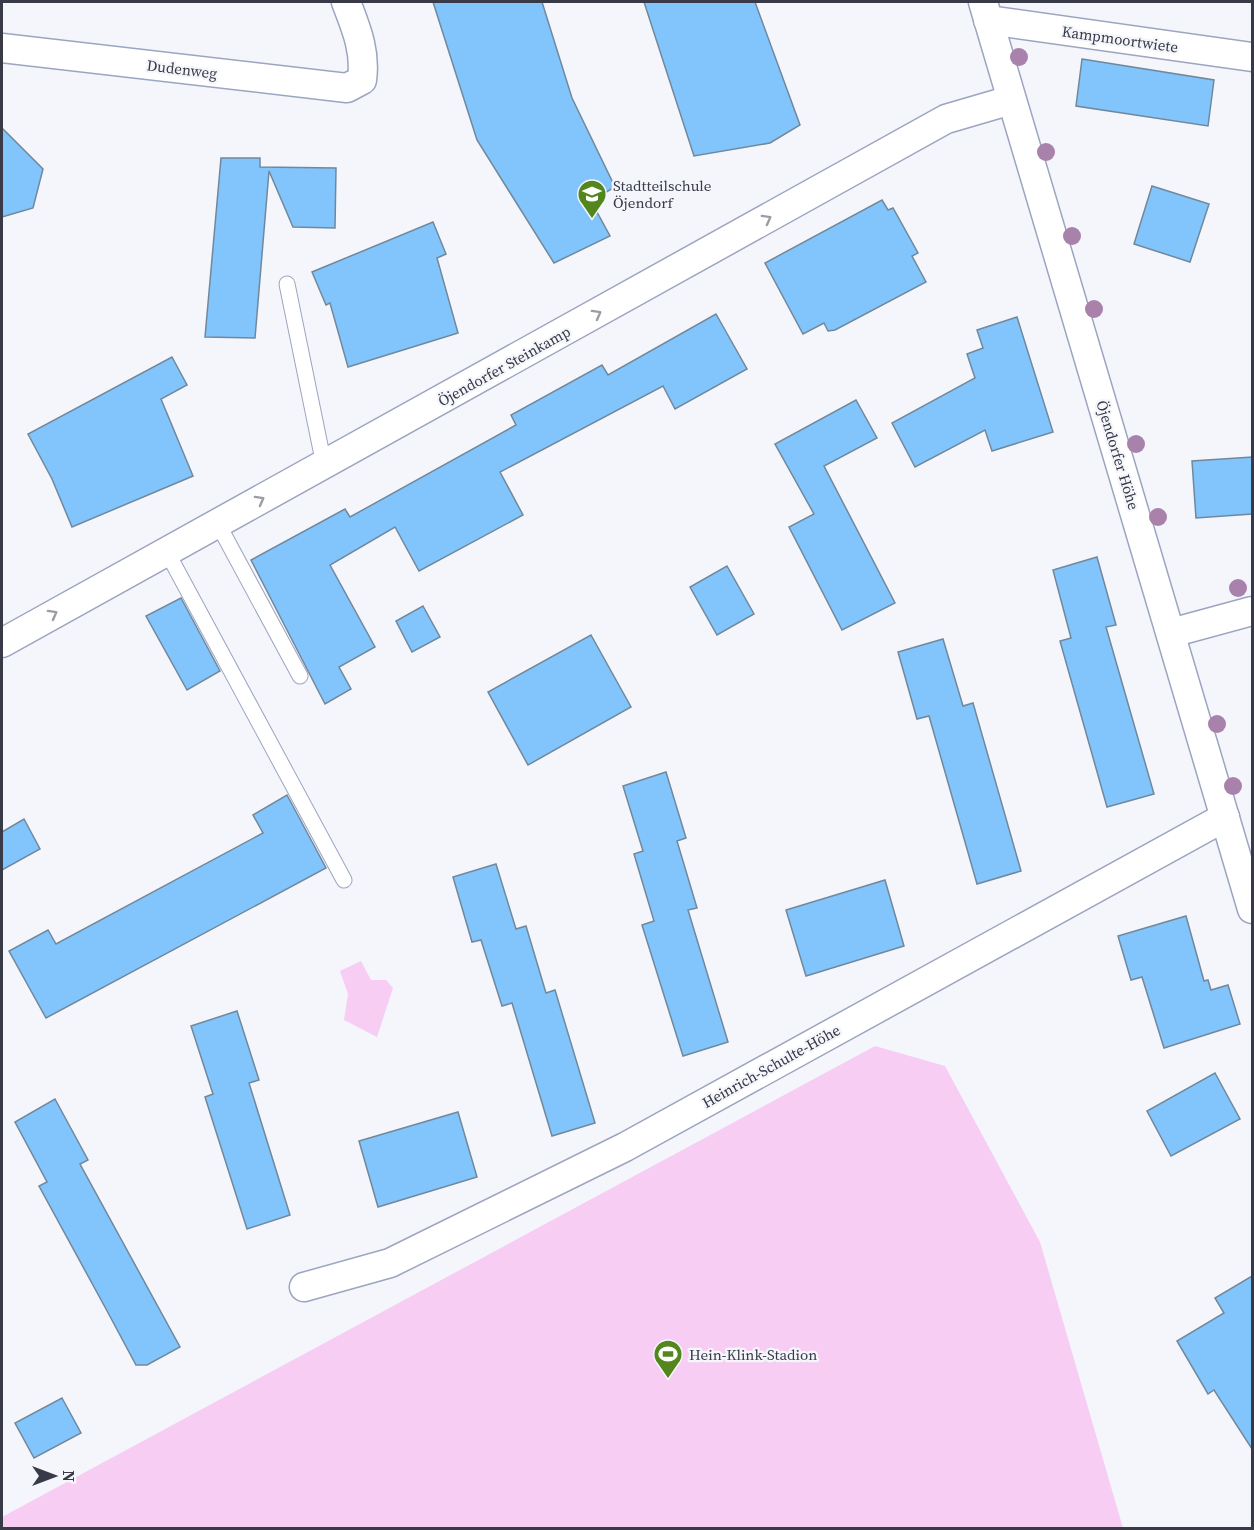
<svg xmlns="http://www.w3.org/2000/svg" width="1254" height="1530" viewBox="0 0 1254 1530" font-family="'Source Serif 4',serif">
	<rect width="100%" height="100%" fill="#f4f6fb"/>
	<!-- green -->
	<g fill="#f7cdf4">
		<path d="M 361,961 L 371,980 L 386,980 L 393,988 L 377,1037 L 344,1020 L 348,994 L 340,971 Z"/>
		<path d="M 875,1046 L 945,1066 L 1040,1242 L 1123,1528 L 2,1528 L 2,1517 Z"/>
	</g>
	<!-- building -->
	<g fill="#81c5fc" stroke="#71889c" stroke-width="1.5">
		<path d="M 433,2 L 542,2 L 572,98 L 615,187 L 591,201 L 610,236 L 554,263 L 477,140 Z"/>
		<path d="M 644,2 L 755,2 L 800,125 L 770,143 L 694,156 Z"/>
		<path d="M 1082,59 L 1214,80 L 1208,126 L 1076,106 Z"/>
		<path d="M 2,128 L 43,169 L 33,208 L 2,217 Z"/>
		<path d="M 221,158 L 260,158 L 260,167 L 336,168 L 335,228 L 293,227 L 269,171 L 255,338 L 205,337 Z"/>
		<path d="M 1152,186 L 1209,204 L 1190,262 L 1134,244 Z"/>
		<path d="M 882,200 L 888,210 L 893,208 L 918,253 L 912,256 L 926,282 L 835,330 L 828,331 L 824,323 L 803,334 L 765,263 Z"/>
		<path d="M 433,222 L 446,254 L 437,258 L 458,333 L 348,367 L 330,303 L 326,305 L 312,272 Z"/>
		<path d="M 716,314 L 747,369 L 675,409 L 663,386 L 500,472 L 523,515 L 419,571 L 395,527 L 330,565 L 375,647 L 339,667 L 351,689 L 325,704 L 251,560 L 345,509 L 350,517 L 516,425 L 511,415 L 602,365 L 608,375 Z"/>
		<path d="M 1017,317 L 1053,432 L 992,451 L 985,430 L 915,467 L 892,423 L 975,378 L 967,354 L 983,348 L 977,330 Z"/>
		<path d="M 172,357 L 187,385 L 161,399 L 193,476 L 72,527 L 52,479 L 28,434 Z"/>
		<path d="M 856,400 L 877,438 L 824,466 L 895,603 L 842,630 L 789,527 L 814,514 L 775,444 Z"/>
		<path d="M 1252,457 L 1252,514 L 1196,518 L 1192,461 Z"/>
		<path d="M 1097,557 L 1116,625 L 1106,627 L 1154,794 L 1107,807 L 1060,641 L 1071,638 L 1053,570 Z"/>
		<path d="M 727,566 L 754,614 L 717,635 L 690,587 Z"/>
		<path d="M 181,598 L 220,671 L 187,690 L 146,616 Z"/>
		<path d="M 423,606 L 440,637 L 412,652 L 396,621 Z"/>
		<path d="M 591,635 L 631,707 L 528,765 L 488,692 Z"/>
		<path d="M 943,639 L 963,706 L 973,703 L 1021,871 L 977,884 L 929,716 L 917,719 L 898,652 Z"/>
		<path d="M 666,772 L 686,838 L 677,841 L 697,908 L 688,910 L 728,1042 L 683,1056 L 642,925 L 654,921 L 634,854 L 643,851 L 623,786 Z"/>
		<path d="M 287,795 L 326,868 L 46,1018 L 9,951 L 48,930 L 56,944 L 263,833 L 253,815 Z"/>
		<path d="M 24,819 L 40,849 L 2,870 L 2,832 Z"/>
		<path d="M 496,864 L 516,929 L 526,926 L 546,993 L 555,990 L 595,1123 L 552,1136 L 512,1003 L 502,1006 L 481,940 L 472,942 L 453,877 Z"/>
		<path d="M 885,880 L 904,946 L 806,976 L 786,910 Z"/>
		<path d="M 1186,916 L 1204,981 L 1208,980 L 1211,990 L 1228,985 L 1240,1024 L 1164,1048 L 1142,977 L 1131,980 L 1118,936 Z"/>
		<path d="M 237,1011 L 259,1080 L 249,1083 L 290,1215 L 247,1229 L 205,1097 L 213,1094 L 191,1026 Z"/>
		<path d="M 1215,1073 L 1240,1119 L 1171,1156 L 1147,1111 Z"/>
		<path d="M 55,1099 L 88,1160 L 80,1164 L 180,1347 L 147,1365 L 136,1365 L 106,1309 L 39,1186 L 47,1182 L 15,1122 Z"/>
		<path d="M 458,1112 L 477,1177 L 378,1207 L 359,1141 Z"/>
		<path d="M 1252,1276 L 1252,1449 L 1214,1390 L 1208,1394 L 1177,1341 L 1224,1313 L 1215,1298 Z"/>
		<path d="M 62,1398 L 81,1433 L 34,1458 L 15,1423 Z"/>
	</g>
	<g fill="none" stroke-linecap="round" stroke-linejoin="round">
		<!-- service casing -->
		<g stroke="#9ca5c0" stroke-width="17">
			<g id="service">
				<path d="M 287,284 L 324,465"/>
				<path d="M 218,524 L 300,676"/>
				<path d="M 167,552 L 344,880"/>
			</g>
		</g>
		<!-- minor casing -->
		<g stroke="#9ca5c0" stroke-width="31">
			<g id="minor">
				<path d="M 983,2 L 1252,909"/>
				<path d="M 988,20 L 1252,57"/>
				<path d="M 2,48 L 347,88 L 362,80 C 366,51 356,28 346,2"/>
				<path d="M 1171,633 L 1252,611"/>
				<path d="M 2,643 L 946,119 L 1011,100"/>
				<path d="M 304,1287 L 390,1263 L 625,1147 L 1225,817"/>
			</g>
		</g>
		<!-- service -->
		<use href="#service" stroke="#fff" stroke-width="15"/>
		<!-- minor -->
		<use href="#minor" stroke="#fff" stroke-width="28"/>
	</g>
	<!-- trees -->
	<g fill="#a882ab">
		<circle cx="1019" cy="57" r="9"/>
		<circle cx="1046" cy="152" r="9"/>
		<circle cx="1072" cy="236" r="9"/>
		<circle cx="1094" cy="309" r="9"/>
		<circle cx="1136" cy="444" r="9"/>
		<circle cx="1158" cy="517" r="9"/>
		<circle cx="1238" cy="588" r="9"/>
		<circle cx="1217" cy="724" r="9"/>
		<circle cx="1233" cy="786" r="9"/>
	</g>
	<!-- one-way arrows -->
	<defs><path id="oneway-chevron" d="M-2-3.5L2.5 0L-2 3.5" fill="none" stroke-width="1.6" stroke-linecap="round" stroke-linejoin="round" transform="scale(1.5)"/></defs>
	<g stroke="#9c9da3">
		<use href="#oneway-chevron" transform="translate(767 219) rotate(-29)"/>
		<use href="#oneway-chevron" transform="translate(597 314) rotate(-29)"/>
		<use href="#oneway-chevron" transform="translate(260 500) rotate(-29)"/>
		<use href="#oneway-chevron" transform="translate(53 614) rotate(-29)"/>
	</g>
	<!-- icons -->
	<defs>
		<g id="school-pin" transform="scale(1.5)"><path d="M0 17L-7.5 6A9.5 9.5 0 1 1 7.5 6Z" fill="#53871d" stroke="#f4f6fb"/><path d="M0-5L7-2L0 1L-7-2ZM-4 1L0 2.5L4 1V4Q0 6-4 4Z" fill="#fff"/></g>
		<g id="stadium-pin" transform="scale(1.5)"><path d="M0 17L-7.5 6A9.5 9.5 0 1 1 7.5 6Z" fill="#53871d" stroke="#f4f6fb"/><path d="M0-5a6.5 5 0 1 0 0 10a6.5 5 0 1 0 0-10ZM-3.5-1.8h7v3.6h-7Z" fill="#fff"/></g>
	</defs>
	<g fill-rule="evenodd">
		<use href="#school-pin" x="592" y="194"/>
		<use href="#stadium-pin" x="668" y="1354"/>
	</g>
	<g text-anchor="middle" dominant-baseline="central" stroke-width="4.5" stroke-linejoin="round" paint-order="stroke">
		<!-- street labels -->
		<g font-size="15" fill="#383b47" stroke="#f4f6fb">
			<text transform="translate(1120 39) rotate(8)">Kampmoortwiete</text>
			<text transform="translate(182 69) rotate(7)">Dudenweg</text>
			<text transform="translate(504 366) rotate(-29)">Öjendorfer Steinkamp</text>
			<text transform="translate(1118 455) rotate(73)">Öjendorfer Höhe</text>
			<text transform="translate(771 1066) rotate(-29)">Heinrich-Schulte-Höhe</text>
		</g>
		<!-- poi labels -->
		<g font-size="15" fill="#383b47" stroke="#f4f6fb" text-anchor="start">
			<text x="613" y="185">Stadtteilschule<tspan x="613" dy="17">Öjendorf</tspan></text>
			<text x="689" y="1354">Hein-Klink-Stadion</text>
		</g>
	</g>
	<!-- border -->
	<rect width="1254" height="1530" fill="none" stroke="#383b47" stroke-width="6"/>
	<!-- north arrow -->
	<g transform="translate(54 1476) rotate(90)" stroke="#f4f6fb" stroke-width="4.5" paint-order="stroke">
	<path d="M0-4.5L10 22L0 15L-10 22Z" fill="#383b47"/>
	<text y="-9" font-size="16" font-weight="bold" text-anchor="middle" fill="#383b47">N</text>
	</g>
</svg>
